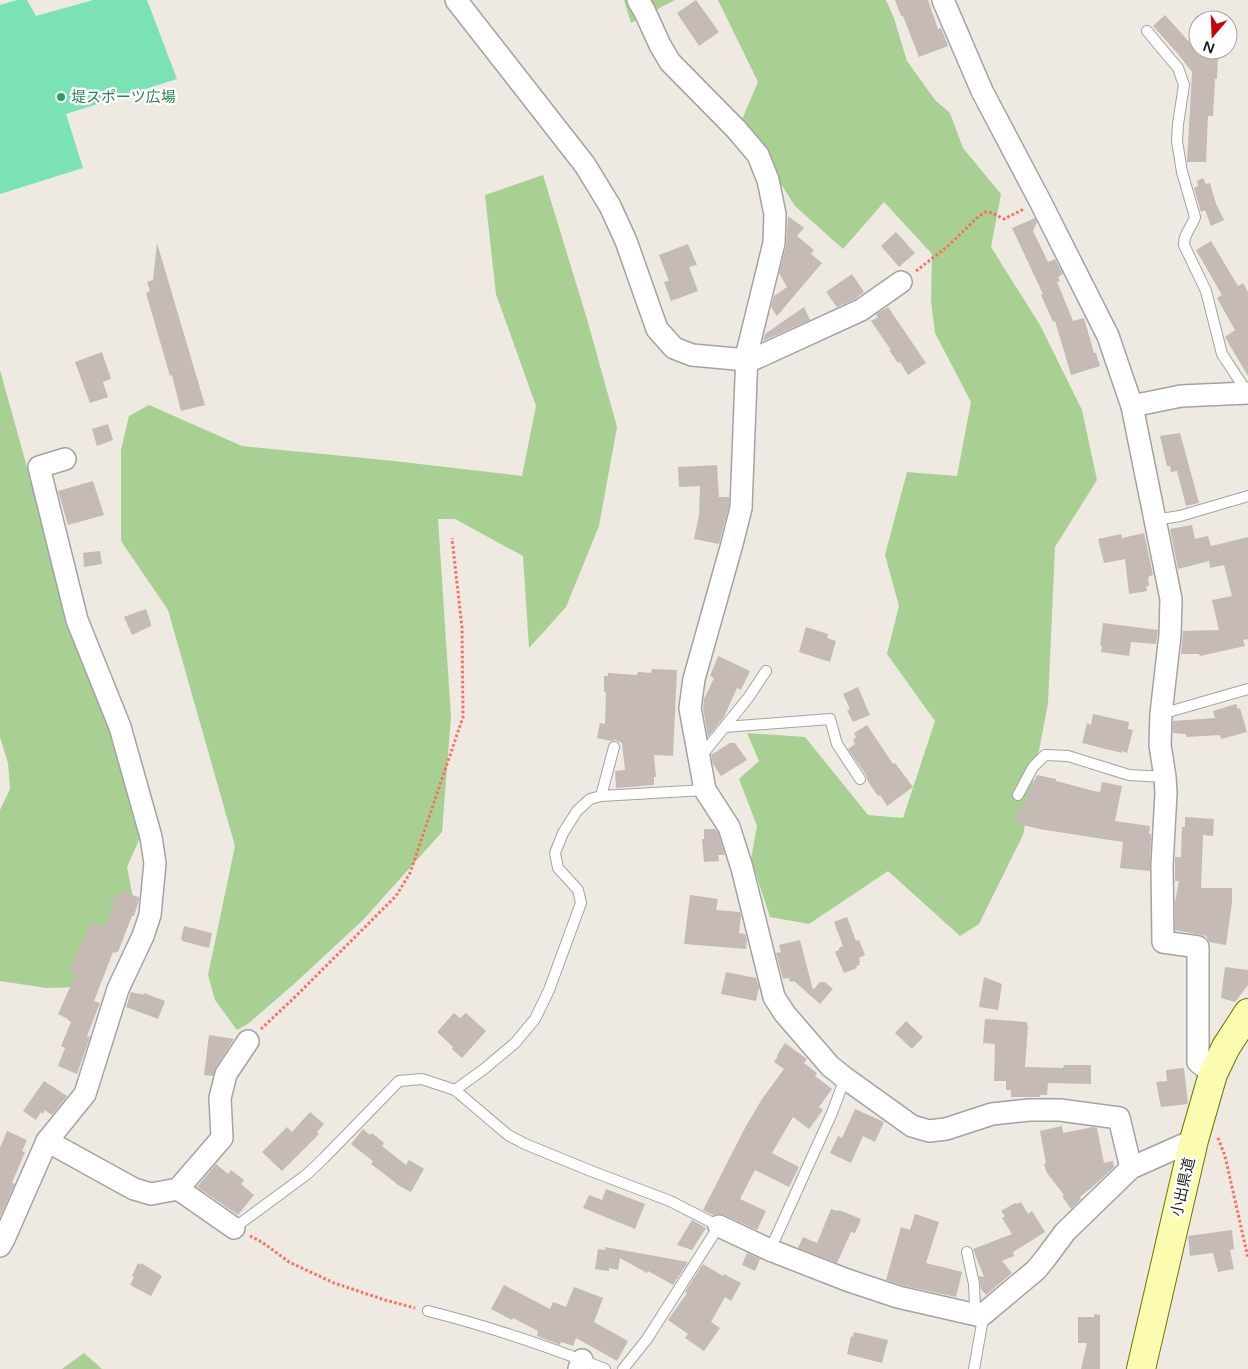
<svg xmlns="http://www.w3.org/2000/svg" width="1248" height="1369" viewBox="0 0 1248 1369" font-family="'Varela Round','Noto Sans JP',sans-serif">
	<rect width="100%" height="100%" fill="#eee9e1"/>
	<!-- forest -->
	<g fill="#a8d093">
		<path d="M 624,0 L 675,0 L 631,23 Z"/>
		<path d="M 718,0 L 886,0 L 894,18 L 907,61 L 935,100 L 950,113 L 963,148 L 1001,194 L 991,247 L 1040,325 L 1082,410 L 1097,480 L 1055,547 L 1048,703 L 1023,835 L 979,924 L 960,936 L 888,871 L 809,924 L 770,917 L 751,859 L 757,826 L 739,779 L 759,761 L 747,733 L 805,737 L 868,815 L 903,818 L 935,721 L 887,654 L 899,606 L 885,555 L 907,472 L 957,476 L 971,402 L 935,333 L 931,301 L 932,254 L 884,202 L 843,249 L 795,206 L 741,122 L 758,82 Z"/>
		<path d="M 543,175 L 587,319 L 617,427 L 599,526 L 566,607 L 529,648 L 523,556 L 455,519 L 438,519 L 451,717 L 442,832 L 363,920 L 294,984 L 249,1023 L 237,1030 L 215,1000 L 208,975 L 235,846 L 168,610 L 121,541 L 121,450 L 129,416 L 149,405 L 242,446 L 394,461 L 522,476 L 536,406 L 496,294 L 485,195 Z"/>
		<path d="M 0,370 L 40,514 L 134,786 L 140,838 L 127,867 L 133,898 L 77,987 L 46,988 L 0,981 L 0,810 L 10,789 L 8,763 L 0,737 Z"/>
		<path d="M 84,1353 L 102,1369 L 62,1369 Z"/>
	</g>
	<!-- pitch -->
	<path fill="#7ae2b5" d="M 17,0 L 27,0 L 36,16 L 93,0 L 147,0 L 177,79 L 66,114 L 83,168 L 0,194 L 0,5 Z"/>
	<!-- building -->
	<g fill="#c6bbb4">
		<path d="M 696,0 L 719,32 L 699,46 L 677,13 Z"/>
		<path d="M 895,0 L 928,0 L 938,29 L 941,28 L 948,46 L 919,57 L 903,16 L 901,16 Z"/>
		<path d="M 1165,15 L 1192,45 L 1200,56 L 1205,51 L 1209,55 L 1218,55 L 1217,79 L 1215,79 L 1213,116 L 1208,116 L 1206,162 L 1187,162 L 1192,72 L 1178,54 L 1153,26 Z"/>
		<path d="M 1203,178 L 1206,184 L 1210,183 L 1216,204 L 1224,220 L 1211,226 L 1205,210 L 1201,212 L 1194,188 L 1198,186 L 1197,181 Z"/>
		<path d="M 788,216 L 804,228 L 797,236 L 814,250 L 811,254 L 822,263 L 777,316 L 771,307 L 774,296 L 787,287 L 779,273 L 786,246 Z"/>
		<path d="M 1035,218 L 1037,222 L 1033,231 L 1048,262 L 1055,259 L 1063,274 L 1058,277 L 1060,281 L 1057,282 L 1073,321 L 1084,318 L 1094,353 L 1096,353 L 1100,366 L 1071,375 L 1055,321 L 1053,322 L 1041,295 L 1043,294 L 1012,228 Z"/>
		<path d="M 896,232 L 915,253 L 899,267 L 881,246 Z"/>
		<path d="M 1211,241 L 1238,286 L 1243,283 L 1248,292 L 1248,376 L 1225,337 L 1235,330 L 1217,298 L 1222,295 L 1196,250 Z"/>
		<path d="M 157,243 L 205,405 L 181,411 L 172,375 L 170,376 L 146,293 L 150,291 L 147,282 L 153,280 Z"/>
		<path d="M 688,244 L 697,265 L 689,267 L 698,291 L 671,301 L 664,282 L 669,281 L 659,255 Z"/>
		<path d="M 852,274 L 864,292 L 855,299 L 837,307 L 826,292 Z"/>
		<path d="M 804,307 L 810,320 L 763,341 L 765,334 Z"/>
		<path d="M 888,307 L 926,363 L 908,375 L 900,362 L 898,363 L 889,350 L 891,350 L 871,321 L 878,317 L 876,314 Z"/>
		<path d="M 102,352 L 111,379 L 103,382 L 108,397 L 90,403 L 75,362 Z"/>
		<path d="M 108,424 L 113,440 L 97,446 L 92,429 Z"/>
		<path d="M 1180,433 L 1199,503 L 1186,506 L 1177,471 L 1171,472 L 1170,466 L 1167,466 L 1160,436 Z"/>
		<path d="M 717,465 L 719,497 L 729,497 L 729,506 L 719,544 L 694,539 L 699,515 L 700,486 L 679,487 L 678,467 Z"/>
		<path d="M 93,481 L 104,515 L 68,525 L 58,491 Z"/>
		<path d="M 1192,525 L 1195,539 L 1208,536 L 1211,546 L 1248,537 L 1248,639 L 1243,640 L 1245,646 L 1200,656 L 1199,654 L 1181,654 L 1183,631 L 1219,630 L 1212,600 L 1232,596 L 1224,565 L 1210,568 L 1209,561 L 1178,569 L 1170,529 Z"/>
		<path d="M 1144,533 L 1153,575 L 1148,577 L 1149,586 L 1146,586 L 1147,591 L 1129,594 L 1125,559 L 1104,563 L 1098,539 L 1121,534 L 1122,538 Z"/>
		<path d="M 100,551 L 102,564 L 84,567 L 83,553 Z"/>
		<path d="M 146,609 L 150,620 L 151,626 L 132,635 L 124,617 Z"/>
		<path d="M 1103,623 L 1158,630 L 1156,644 L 1131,642 L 1129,656 L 1101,652 L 1102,646 L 1100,645 Z"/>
		<path d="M 806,627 L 828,634 L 827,638 L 836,641 L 830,662 L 799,652 Z"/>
		<path d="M 718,656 L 750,671 L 741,690 L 737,688 L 724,717 L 708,737 L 703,708 L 704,699 L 714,678 L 710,676 Z"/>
		<path d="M 652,669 L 677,670 L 673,756 L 654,755 L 656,777 L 654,777 L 654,785 L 616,788 L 615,771 L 625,770 L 622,743 L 615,740 L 611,741 L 597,738 L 600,723 L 605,724 L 606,692 L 604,692 L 604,676 L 608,676 L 608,673 L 637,675 L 638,672 L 651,673 Z"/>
		<path d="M 858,687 L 870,715 L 853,722 L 847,710 L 850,709 L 843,694 Z"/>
		<path d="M 1236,704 L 1238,709 L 1240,708 L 1247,732 L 1221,739 L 1220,735 L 1186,737 L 1186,734 L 1173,733 L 1173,721 L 1215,718 L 1213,711 Z"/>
		<path d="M 1093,714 L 1129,722 L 1128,729 L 1133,730 L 1127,753 L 1122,751 L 1122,753 L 1082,743 L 1087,723 L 1091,725 Z"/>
		<path d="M 867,725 L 893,764 L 895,763 L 913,787 L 887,806 L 880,795 L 878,796 L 867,780 L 866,775 L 848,749 L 855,744 L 853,740 L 856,737 L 854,733 Z"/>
		<path d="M 730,743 L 735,743 L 747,760 L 721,776 L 713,764 L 711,755 Z"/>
		<path d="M 1037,775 L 1056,779 L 1056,781 L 1094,791 L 1100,792 L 1102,782 L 1122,786 L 1115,821 L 1150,826 L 1149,834 L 1151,834 L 1150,871 L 1120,868 L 1123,842 L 1039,829 L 1015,823 L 1019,807 L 1024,808 L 1029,789 L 1030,788 L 1031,788 Z"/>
		<path d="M 1185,817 L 1214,819 L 1213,836 L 1203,835 L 1201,888 L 1232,888 L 1232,902 L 1226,945 L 1209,942 L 1206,936 L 1175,930 L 1175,902 L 1179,881 L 1175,881 L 1175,857 L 1181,857 L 1182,827 L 1185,827 Z"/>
		<path d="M 704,829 L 715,829 L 718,832 L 725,855 L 718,855 L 719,861 L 704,862 L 702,839 L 704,839 Z"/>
		<path d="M 119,891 L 139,897 L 139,900 L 134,916 L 132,916 L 118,952 L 116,952 L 116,953 L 113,952 L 94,1001 L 100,1003 L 87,1036 L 90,1037 L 77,1074 L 58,1066 L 65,1048 L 61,1046 L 71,1022 L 68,1020 L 68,1019 L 58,1014 L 76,974 L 69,971 L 76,952 L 78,953 L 91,922 L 106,927 L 115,895 L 117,896 Z"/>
		<path d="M 690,895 L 718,899 L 716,910 L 740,912 L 741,916 L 739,933 L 745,934 L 747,939 L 746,949 L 684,944 Z"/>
		<path d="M 847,917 L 856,941 L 859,940 L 865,955 L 859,958 L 860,963 L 859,963 L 860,965 L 856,966 L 857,968 L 844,973 L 835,952 L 839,950 L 839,948 L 843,946 L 834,922 Z"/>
		<path d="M 184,926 L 212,933 L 209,948 L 182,941 L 183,940 L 181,939 Z"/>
		<path d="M 800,940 L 813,990 L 820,982 L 825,982 L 833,989 L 820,1004 L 794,981 L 790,982 L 789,978 L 783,979 L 776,953 L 781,952 L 779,945 Z"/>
		<path d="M 1225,967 L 1248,970 L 1248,985 L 1235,1002 L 1221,998 Z"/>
		<path d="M 726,972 L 756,978 L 759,987 L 756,1001 L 721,994 Z"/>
		<path d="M 984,977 L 1002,984 L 998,1010 L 979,1007 Z"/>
		<path d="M 131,992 L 139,994 L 139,993 L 143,995 L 144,993 L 165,1001 L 158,1019 L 126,1007 Z"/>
		<path d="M 454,1013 L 460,1018 L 466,1013 L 486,1031 L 462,1058 L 452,1049 L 453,1047 L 437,1032 Z"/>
		<path d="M 985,1019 L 1027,1022 L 1027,1025 L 1028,1026 L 1025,1067 L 1063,1068 L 1064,1065 L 1091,1065 L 1091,1084 L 1048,1083 L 1047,1095 L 1040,1095 L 1040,1097 L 1011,1097 L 1011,1090 L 1006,1090 L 1006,1081 L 994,1081 L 995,1044 L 983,1043 Z"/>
		<path d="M 906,1021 L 923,1037 L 912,1049 L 895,1033 Z"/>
		<path d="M 209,1035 L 234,1039 L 216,1067 L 213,1076 L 204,1075 Z"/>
		<path d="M 785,1043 L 807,1059 L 804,1063 L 817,1073 L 815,1076 L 832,1089 L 819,1107 L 823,1110 L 809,1129 L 793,1117 L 772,1153 L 799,1167 L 789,1187 L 755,1170 L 740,1199 L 766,1211 L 757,1230 L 724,1215 L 718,1214 L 713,1215 L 703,1210 L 746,1126 L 762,1099 L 784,1069 L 774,1062 L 778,1056 L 777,1055 Z"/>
		<path d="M 1184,1068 L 1188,1104 L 1161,1107 L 1156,1082 L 1167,1081 L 1166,1070 Z"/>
		<path d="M 44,1081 L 67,1096 L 52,1115 L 45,1110 L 43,1114 L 41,1112 L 36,1120 L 23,1111 Z"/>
		<path d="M 855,1109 L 884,1122 L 875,1142 L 863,1136 L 851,1163 L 830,1153 L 838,1136 L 842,1138 Z"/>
		<path d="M 310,1112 L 324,1124 L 317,1132 L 319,1134 L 282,1171 L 262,1152 L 287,1127 L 292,1132 Z"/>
		<path d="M 1062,1126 L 1063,1133 L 1093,1127 L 1097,1128 L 1104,1163 L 1113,1161 L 1114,1167 L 1097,1183 L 1080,1197 L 1081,1199 L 1071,1209 L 1062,1196 L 1064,1195 L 1047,1173 L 1044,1164 L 1046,1163 L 1040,1131 Z"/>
		<path d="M 363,1129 L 370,1135 L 372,1133 L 384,1143 L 382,1146 L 406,1165 L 409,1160 L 424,1169 L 411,1192 L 396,1184 L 396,1183 L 371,1164 L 373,1161 L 351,1144 Z"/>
		<path d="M 7,1131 L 27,1140 L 22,1151 L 25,1152 L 12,1183 L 15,1184 L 0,1217 L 0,1148 Z"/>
		<path d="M 216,1164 L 228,1174 L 231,1170 L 244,1180 L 241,1184 L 254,1195 L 238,1215 L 197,1187 Z"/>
		<path d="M 606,1189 L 645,1204 L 635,1229 L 583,1208 L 589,1195 L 602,1200 Z"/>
		<path d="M 1021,1202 L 1028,1214 L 1032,1211 L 1045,1232 L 1013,1252 L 1014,1256 L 1002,1261 L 1012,1273 L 986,1295 L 981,1289 L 979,1276 L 984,1277 L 973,1249 L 1012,1234 L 1002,1218 L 1005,1216 L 1001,1211 L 1015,1203 L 1016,1204 Z"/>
		<path d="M 831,1209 L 838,1211 L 839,1210 L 861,1219 L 855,1233 L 851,1232 L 837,1263 L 798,1248 L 803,1237 L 817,1243 Z"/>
		<path d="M 915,1214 L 939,1222 L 926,1263 L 962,1272 L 956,1297 L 901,1285 L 886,1280 L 901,1227 L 910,1230 Z"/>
		<path d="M 692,1220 L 706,1228 L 692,1250 L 677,1245 Z"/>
		<path d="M 1232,1230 L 1234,1249 L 1230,1250 L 1234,1269 L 1218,1272 L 1213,1253 L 1190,1256 L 1188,1236 Z"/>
		<path d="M 605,1247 L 688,1262 L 673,1285 L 648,1271 L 647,1273 L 620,1258 L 618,1270 L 609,1268 L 609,1271 L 595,1269 L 598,1249 L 605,1250 Z"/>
		<path d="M 747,1253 L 760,1259 L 755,1271 L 742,1265 Z"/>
		<path d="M 138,1263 L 141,1265 L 141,1263 L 162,1276 L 151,1296 L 130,1285 L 134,1277 L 132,1276 Z"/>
		<path d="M 703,1264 L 723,1276 L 724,1274 L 741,1283 L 731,1301 L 725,1297 L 711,1322 L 720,1328 L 704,1351 L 685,1338 L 688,1334 L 668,1320 L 687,1293 L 685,1292 Z"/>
		<path d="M 504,1285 L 550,1309 L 553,1302 L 566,1307 L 574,1287 L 603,1298 L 594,1322 L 628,1341 L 617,1361 L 576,1338 L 573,1346 L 561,1342 L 560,1345 L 537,1336 L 538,1331 L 513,1318 L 512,1320 L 491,1309 Z"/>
		<path d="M 1094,1314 L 1100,1315 L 1100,1369 L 1081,1369 L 1087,1343 L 1078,1343 L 1078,1317 L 1094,1317 Z"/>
		<path d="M 854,1332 L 888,1340 L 882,1363 L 847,1354 L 851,1336 L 853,1337 Z"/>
	</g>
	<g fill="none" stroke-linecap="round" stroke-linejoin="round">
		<!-- lane casing -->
		<g stroke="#a3a3a3" stroke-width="12">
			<g id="lane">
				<path d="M 1147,31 L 1178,68 L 1184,85 L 1178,124 L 1177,141 L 1182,172 L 1195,217 C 1192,227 1183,235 1184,245 L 1206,291 L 1222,354 L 1247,392"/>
				<path d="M 1154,520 L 1180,516 L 1248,496"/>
				<path d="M 1161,714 L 1248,689"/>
				<path d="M 725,727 L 830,719 L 837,744 L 860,779"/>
				<path d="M 701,756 L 748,698 L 766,671"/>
				<path d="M 1018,795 L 1033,767 L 1045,755 L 1068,756 L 1129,775 L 1165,777"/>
				<path d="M 601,796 L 614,747"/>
				<path d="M 455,1090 L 484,1069 L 515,1043 L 535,1019 L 549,990 L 581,903 L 578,890 L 558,868 L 555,853 L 563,833 L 577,811 L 590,799 L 601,796 L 705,790"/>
				<path d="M 234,1228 L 306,1175 L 324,1158 L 399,1081 L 422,1079 L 455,1090 L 508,1135 L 525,1144 L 591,1171 L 670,1201 L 719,1226 L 647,1339 L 623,1369"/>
				<path d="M 770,1250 L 832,1113 L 845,1078"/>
				<path d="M 967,1252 L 974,1284 L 975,1308 L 981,1316 L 982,1324 L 974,1369"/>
				<path d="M 428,1311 C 488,1326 547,1346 605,1369"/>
			</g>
		</g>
		<!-- street casing -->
		<g stroke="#a3a3a3" stroke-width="24">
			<g id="street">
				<path d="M 456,0 L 585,165 L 610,206 L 626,241 L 657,329 L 674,348 L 692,355 L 747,360 L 754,359 L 861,310 L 901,282"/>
				<path d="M 638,0 L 644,10 L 660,45 L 670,62 L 736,129 L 758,155 L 768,180 L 775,214 L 774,243 L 747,353 L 741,508 L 732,544 L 694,679 L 690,708 L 705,790 L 729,827 L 742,868 L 774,997 L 785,1014 L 830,1066 L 845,1078 L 912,1126 L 929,1131 L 946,1129 L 992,1114 L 1029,1110 L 1060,1110 L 1119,1118 L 1131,1168"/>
				<path d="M 943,0 L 982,91 L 1040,201 L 1108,336 L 1132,406 L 1171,599 L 1170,635 L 1161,714 L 1160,745 L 1165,777 L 1166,793 L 1162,865 L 1163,942 L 1198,947 L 1198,1062 L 1213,1074"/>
				<path d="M 1132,406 L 1181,396 L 1248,393"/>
				<path d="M 47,1141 L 134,1189 L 151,1194 L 178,1189 L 222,1138 L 220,1098 L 226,1074 L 248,1041"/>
				<path d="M 178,1189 L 234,1228"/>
				<path d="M 719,1226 L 770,1250 L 847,1280 L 898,1297 L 981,1316 L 1036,1270 L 1045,1259 L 1065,1232 L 1131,1168 L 1194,1140"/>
				<path d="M 0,1246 L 4,1239 L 47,1141 L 85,1094 L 118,989 L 143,936 L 150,915 L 155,863 L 151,837 L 120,727 L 77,620 L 39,467 L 65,459"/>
				<path d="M 579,1369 L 582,1360"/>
			</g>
		</g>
		<!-- secondary casing -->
		<g stroke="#6f7600" stroke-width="30">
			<path id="secondary" d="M 1141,1369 L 1194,1140 L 1213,1074 L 1226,1047 L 1248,1013"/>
		</g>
		<!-- path -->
		<g stroke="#ff6a61" stroke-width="3" stroke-dasharray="2.5 2.5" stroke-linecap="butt">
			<path d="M 916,271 L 947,247 L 979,216 L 986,212 L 992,213 L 1004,219 L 1024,209"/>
			<path d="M 261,1029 L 297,995 L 396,896 L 410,873 L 463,717 L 462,628 L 452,538"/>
			<path d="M 1218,1138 L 1225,1156 L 1248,1258"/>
			<path d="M 250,1236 L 262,1242 L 289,1262 L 334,1283 L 385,1300 L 415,1308"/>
		</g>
		<!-- lane -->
		<use href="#lane" stroke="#fff" stroke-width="10"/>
		<!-- street -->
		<use href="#street" stroke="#fff" stroke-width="21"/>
		<!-- secondary -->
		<use href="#secondary" stroke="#fcfcb1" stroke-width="28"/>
	</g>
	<!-- markers -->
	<circle fill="#2e9e5b" stroke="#fff" stroke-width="2" cx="61" cy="97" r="5"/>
	<g text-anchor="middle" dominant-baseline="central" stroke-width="4.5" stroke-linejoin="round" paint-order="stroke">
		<!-- leisure labels -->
		<g font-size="15" fill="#27864d" stroke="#fff" text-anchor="start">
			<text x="71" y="97">堤スポーツ広場</text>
		</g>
		<!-- street labels -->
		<g font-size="15" fill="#1c1c1c" stroke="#fff">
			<text transform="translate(1183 1187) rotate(-77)">小出県道</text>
		</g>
	</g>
	<!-- north arrow -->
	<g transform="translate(1213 35) rotate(199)"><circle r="24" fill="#ffffff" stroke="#a4a4a4"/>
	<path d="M0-4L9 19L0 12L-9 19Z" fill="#c8000a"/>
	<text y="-8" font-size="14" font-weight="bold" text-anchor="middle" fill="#1c1c1c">N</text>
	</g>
</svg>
